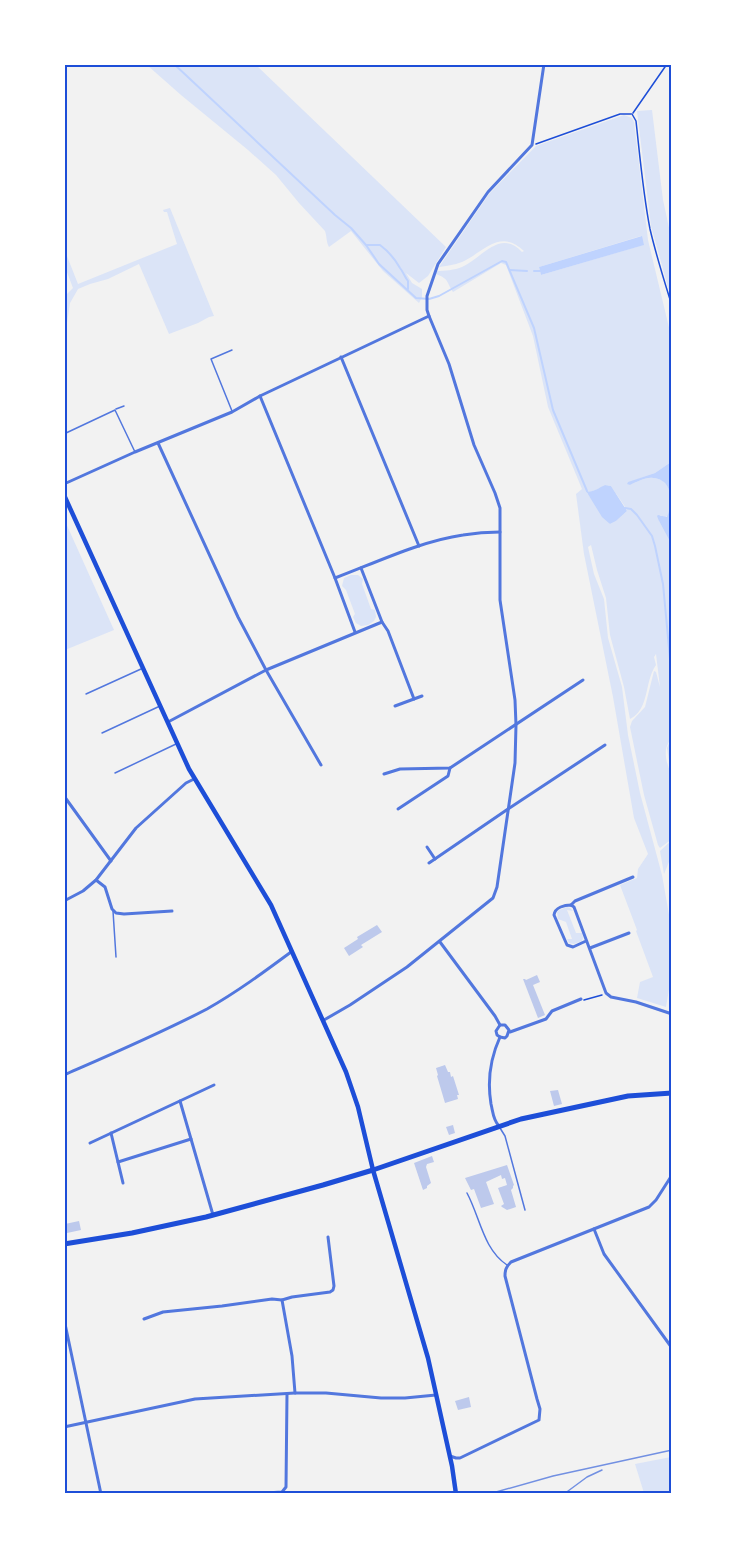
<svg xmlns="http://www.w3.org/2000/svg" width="736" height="1558" viewBox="0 0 736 1558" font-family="Lato,sans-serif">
	<rect width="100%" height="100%" fill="#f2f2f2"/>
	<!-- green -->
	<g fill="#dbe4f7" fill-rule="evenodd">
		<path d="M 147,65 L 256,65 L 446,247 L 428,276 L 419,283 L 406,273 L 412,283 L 422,289 L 422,297 L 419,303 L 383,271 L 351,231 L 329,247 C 326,242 327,236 325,231 L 299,203 L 276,175 L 248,150 L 181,95 Z"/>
		<path d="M 652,110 L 663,200 L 671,237 L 671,298 L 651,226 L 637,111 Z"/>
		<path d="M 624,115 L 632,118 L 634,122 L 648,240 L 672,340 L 671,462 L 655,473 L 627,483 L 630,485 C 637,482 646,477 653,478 C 673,479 673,501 668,516 L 665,517 L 660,515 L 659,521 L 672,543 L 672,706 L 670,706 C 673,713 672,727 671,735 C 671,740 667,744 666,749 C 665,757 667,765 671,773 L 667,748 L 671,739 L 672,839 L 660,848 L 658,845 L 644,795 L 630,727 L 632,721 L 645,707 L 654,671 L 656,672 L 660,687 L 656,654 L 654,657 L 656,665 C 644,682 650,709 630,719 L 624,687 L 610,635 L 606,598 L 597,570 L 591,545 L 588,547 L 594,574 L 604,599 L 608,638 L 622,687 L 628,735 L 640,793 L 662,875 L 671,926 L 671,977 L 666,1007 L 637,998 L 640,982 L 653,977 L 636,931 L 637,930 L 620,885 L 637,878 L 638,869 L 648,854 L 634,818 L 613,697 L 584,554 L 576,494 L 582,489 L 548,407 L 533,336 L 506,265 L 501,263 L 453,292 C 446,281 449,279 436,274 L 437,271 C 444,271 455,270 462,267 C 481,259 500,228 522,252 L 524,251 C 500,228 484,252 462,262 C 454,265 446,266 439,267 L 489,194 L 536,146 ZM 641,236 L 643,245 L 541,275 L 539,267 ZM 605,485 L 611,486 C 615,493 625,505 627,511 L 616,521 L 610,524 L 587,493 L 587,491 C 593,493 599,488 605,485 Z"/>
		<path d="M 170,208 L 214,316 L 209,317 L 198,323 L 169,334 L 139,264 L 108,279 L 90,284 L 78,289 L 70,303 L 67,323 L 64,317 L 67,294 L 73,288 L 65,267 L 65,251 L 78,284 L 177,244 L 167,212 L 164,212 L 163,210 Z"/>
		<path d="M 65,521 L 114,630 L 65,650 L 64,650 Z"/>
		<path d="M 351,575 L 358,575 L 363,579 L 362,584 L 371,609 L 375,610 L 376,617 L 374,621 L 368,625 L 361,626 L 356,623 L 353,617 L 355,614 L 346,590 L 342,586 L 344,578 Z"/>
		<path d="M 671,841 L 671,857 L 664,874 L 660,851 Z"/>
		<path d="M 567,907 L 570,908 L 573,911 L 567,910 L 576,933 L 582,933 L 583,938 L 582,941 L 574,944 L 569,943 L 567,939 L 572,939 L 566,922 L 558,919 L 557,912 L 559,910 Z"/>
		<path d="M 671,1457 L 671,1493 L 644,1493 L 635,1464 Z"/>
	</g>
	<!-- water -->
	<g fill="#bfd3fe">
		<path d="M 642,236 L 644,245 L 541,275 L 539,267 Z"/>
		<path d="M 671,462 L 671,543 L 659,521 L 657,516 L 658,515 L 667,517 C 673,503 673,479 653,478 C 646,477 637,482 630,485 L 627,484 L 628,482 L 655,473 Z"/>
		<path d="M 605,485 L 611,486 L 627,511 L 616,521 L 610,524 L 602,517 L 586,491 C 593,493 598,488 605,485 Z"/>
	</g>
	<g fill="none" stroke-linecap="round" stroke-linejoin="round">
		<!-- stream -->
		<g stroke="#bfd3fe" stroke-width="2">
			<path d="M 174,64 L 335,215 L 351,228 L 366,245 L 379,264 L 416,298 L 429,299 L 439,296 L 502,261 L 506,262 L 534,328 L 553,410 L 587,491"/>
			<path d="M 366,245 L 380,245 C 388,251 395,259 400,268 C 404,273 404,276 408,281 L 408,289"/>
			<path d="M 510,270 L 527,271"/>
			<path d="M 534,271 L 540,271"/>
			<path d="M 625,508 L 631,509 L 637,515 L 652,536 L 655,546 L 663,584 L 672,680"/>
		</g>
	</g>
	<!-- building -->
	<g fill="#bdc9ec">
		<path d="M 377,925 L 382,932 L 361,945 L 363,947 L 349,956 L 344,948 L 358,939 L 357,937 Z"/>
		<path d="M 537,975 L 540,982 L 533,985 L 545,1015 L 538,1018 L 523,979 L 525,979 L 526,980 Z"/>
		<path d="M 445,1065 L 448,1072 L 450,1072 L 451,1077 L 453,1076 L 459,1095 L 457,1095 L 458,1099 L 445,1103 L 437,1076 L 438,1075 L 436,1068 Z"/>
		<path d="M 558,1090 L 562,1104 L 554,1106 L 550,1091 Z"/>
		<path d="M 453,1125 L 455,1133 L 449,1135 L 446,1127 Z"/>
		<path d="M 432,1156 L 434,1162 L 427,1164 L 426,1167 L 431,1183 L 427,1186 L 427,1188 L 423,1190 L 414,1163 Z"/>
		<path d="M 507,1165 L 514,1185 L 513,1186 L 513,1188 L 511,1190 L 516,1207 L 507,1210 L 502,1207 L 501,1206 L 504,1204 L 498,1188 L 507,1185 L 505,1178 L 502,1179 L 501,1175 L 486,1182 L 494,1204 L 481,1208 L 474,1189 L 471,1190 L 465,1178 Z"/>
		<path d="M 79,1221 L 81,1230 L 67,1233 L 65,1224 Z"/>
		<path d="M 469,1397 L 471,1407 L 458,1410 L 455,1401 Z"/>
	</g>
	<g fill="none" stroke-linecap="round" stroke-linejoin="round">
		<!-- path -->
		<g stroke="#1d4ed8" stroke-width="1.5">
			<path d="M 633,113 L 667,64"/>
			<path d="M 632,114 L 636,121 C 640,157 643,193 650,229 C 656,255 664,280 672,306"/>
			<path d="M 536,144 L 620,114 L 631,114"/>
			<path d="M 584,1000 L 602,995"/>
		</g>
		<!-- service -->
		<g stroke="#5277de" stroke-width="1.5">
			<path d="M 116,409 L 124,406"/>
			<path d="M 232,411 L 211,359 L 232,350"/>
			<path d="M 66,433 L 115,410 L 135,452"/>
			<path d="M 86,694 L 141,669"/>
			<path d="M 102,733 L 160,706"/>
			<path d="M 115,773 L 176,744"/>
			<path d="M 113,911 L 116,957"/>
			<path d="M 500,1128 L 505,1136 L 525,1210"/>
			<path d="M 467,1193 C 480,1217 483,1249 507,1265"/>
		</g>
		<!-- minor -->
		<g stroke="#5277de" stroke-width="3">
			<path d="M 341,357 L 419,546"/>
			<path d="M 260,396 L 335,578 L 355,632"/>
			<path d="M 158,443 L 238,617 L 266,670 L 321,765"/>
			<path d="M 64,484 L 135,452 L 232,412 L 260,396 L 429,316"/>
			<path d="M 361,568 L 382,622 L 388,631 L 414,699"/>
			<path d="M 335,578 C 375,563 421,541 463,535 C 475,533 487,532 500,532"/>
			<path d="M 395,706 L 422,696"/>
			<path d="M 168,722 L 266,670 L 382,622"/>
			<path d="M 384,774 L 400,769 L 450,768 L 583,680"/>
			<path d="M 64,796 L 111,861"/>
			<path d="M 398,809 L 448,776 L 450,768"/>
			<path d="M 427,847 L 435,859"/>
			<path d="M 429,863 L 508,809 L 605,745"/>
			<path d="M 96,880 L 105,887 L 112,909 L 116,913 L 124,914 L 172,911"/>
			<path d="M 64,901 L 83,891 L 96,880 L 136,828 L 186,783 L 194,779"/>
			<path d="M 571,905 L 575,901 L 633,877"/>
			<path d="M 586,941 L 573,947 L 567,945 L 554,915 C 555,907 565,905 571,905 L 574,907 L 606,993 L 611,997 L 636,1002 L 672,1014"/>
			<path d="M 440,942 L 495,1016 L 500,1025 L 505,1025 L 509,1030 L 507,1036 L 505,1038 L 500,1037 C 490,1059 487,1080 491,1104 C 493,1112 493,1120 499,1126"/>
			<path d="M 590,948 L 629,933"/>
			<path d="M 324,1020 L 350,1005 L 407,967 L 493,898 L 497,887 L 515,763 L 516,725 L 515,700 L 500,600 L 500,508 L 495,493 L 474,445 L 449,364 L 429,316 L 427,310 L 427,296 L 438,264 L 488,192 L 532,145 L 544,64"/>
			<path d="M 510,1032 L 546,1019 L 552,1011 L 581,999"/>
			<path d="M 500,1037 L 497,1035 L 496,1031 L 500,1025"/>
			<path d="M 64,1075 C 112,1054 161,1033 207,1009 C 237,992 264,972 291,952"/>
			<path d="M 180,1101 L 213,1215"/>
			<path d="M 111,1133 L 123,1183"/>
			<path d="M 90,1143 L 214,1085"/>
			<path d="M 118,1162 L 191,1139"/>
			<path d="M 594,1229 L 604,1254 L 672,1348"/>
			<path d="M 282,1300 L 292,1356 L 295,1393"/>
			<path d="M 64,1319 L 101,1494"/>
			<path d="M 144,1319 L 163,1312 L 222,1306 L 272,1299 L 282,1300 L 292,1297 L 330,1292 L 333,1290 L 334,1286 L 328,1237"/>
			<path d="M 64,1427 L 195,1399 L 295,1393 L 326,1393 L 381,1398 L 405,1398 L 436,1395"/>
			<path d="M 450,1456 L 456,1458 L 460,1458 L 539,1420 L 540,1409 L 537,1399 L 505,1276 C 505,1270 506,1267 511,1262 L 649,1207 L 656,1200 L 672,1175"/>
			<path d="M 249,1494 L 282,1492 L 286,1487 L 287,1394"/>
		</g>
		<!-- secondary -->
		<path stroke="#1d4ed8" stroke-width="4.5" d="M 64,495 L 189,769 L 271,905 L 346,1072 L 358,1107 L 373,1170 L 428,1358 L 452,1466 L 456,1494"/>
		<!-- primary -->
		<path stroke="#1d4ed8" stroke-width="5" d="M 64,1244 L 132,1233 L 206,1217 L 323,1185 L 373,1170 L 521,1119 L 628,1096 L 672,1093"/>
		<!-- tram -->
		<g stroke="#7290e2" stroke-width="1.5">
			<path d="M 489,1494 L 553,1476 L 672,1450"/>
			<path d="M 564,1494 L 587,1477 L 602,1470"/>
		</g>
	</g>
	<!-- border -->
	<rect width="736" height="1558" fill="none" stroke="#ffffff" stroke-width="132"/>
	<rect x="66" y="66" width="604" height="1426" fill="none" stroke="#1d4ed8" stroke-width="2"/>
</svg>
